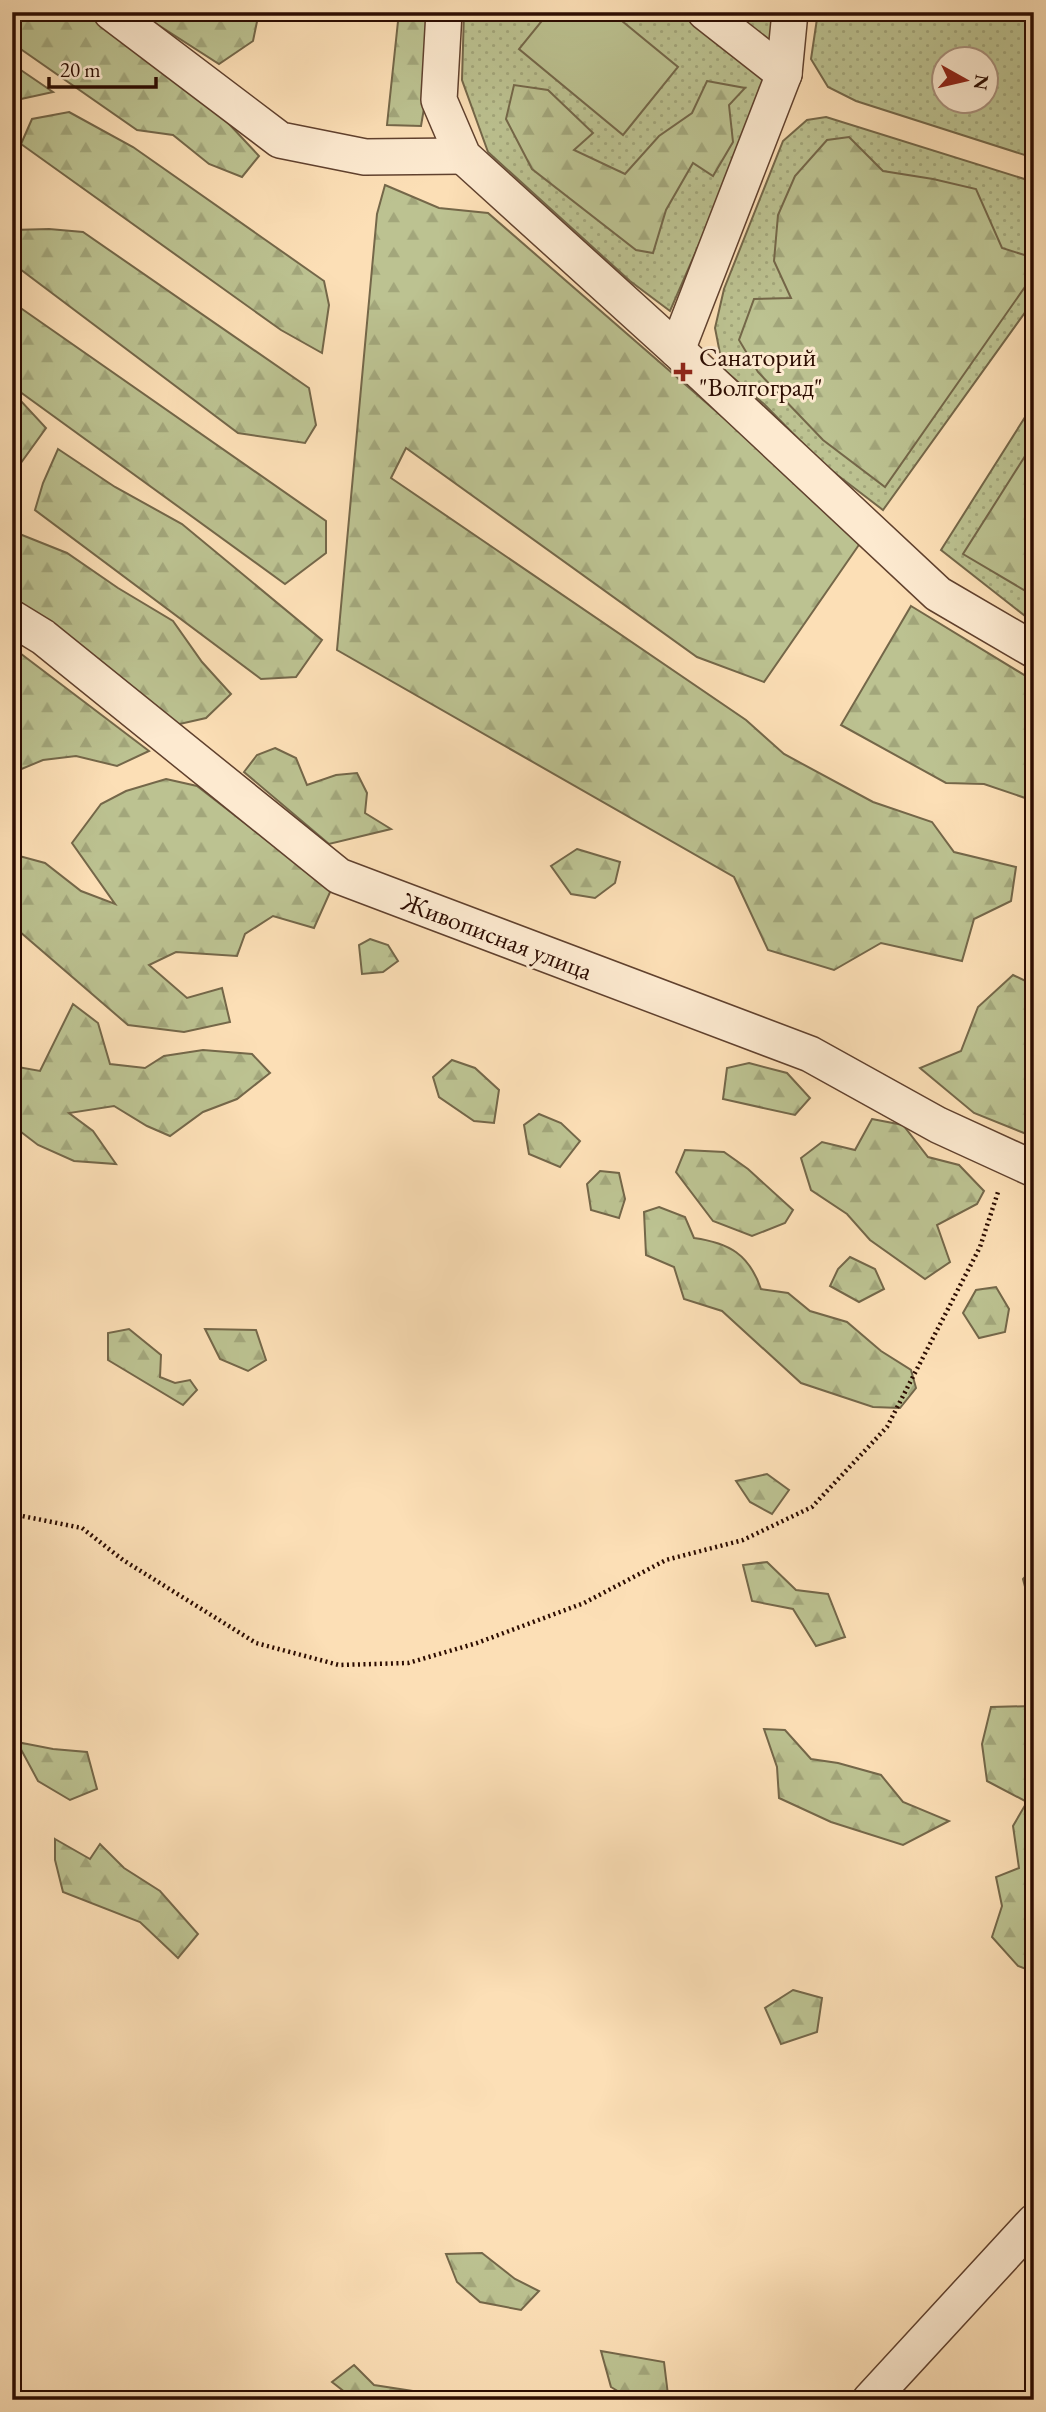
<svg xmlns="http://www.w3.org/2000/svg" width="1046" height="2412" viewBox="0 0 1046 2412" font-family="'EB Garamond',serif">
	<defs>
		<pattern id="grass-dots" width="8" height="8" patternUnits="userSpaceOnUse" patternTransform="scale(1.75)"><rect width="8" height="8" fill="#bcc291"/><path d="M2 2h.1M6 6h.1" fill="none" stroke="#a2a67b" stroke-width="1.8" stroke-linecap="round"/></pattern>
		<pattern id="forest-firs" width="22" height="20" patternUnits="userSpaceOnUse" patternTransform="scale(1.75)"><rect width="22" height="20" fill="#bcc291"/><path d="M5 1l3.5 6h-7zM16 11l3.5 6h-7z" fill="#a2a67b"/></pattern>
	</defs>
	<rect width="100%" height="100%" fill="#fcdfb6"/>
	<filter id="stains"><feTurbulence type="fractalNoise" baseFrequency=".00286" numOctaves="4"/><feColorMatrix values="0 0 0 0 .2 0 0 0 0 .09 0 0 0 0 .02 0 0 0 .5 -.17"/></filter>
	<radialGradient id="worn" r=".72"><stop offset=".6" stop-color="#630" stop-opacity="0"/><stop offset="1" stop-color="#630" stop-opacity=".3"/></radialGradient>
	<!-- grass -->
	<g fill="url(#grass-dots)" stroke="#746749" stroke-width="2" fill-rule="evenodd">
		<path d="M 464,12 L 782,12 L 764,95 L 670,311 L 630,281 L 488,152 L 462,80 Z"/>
		<path d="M 818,12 L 1034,12 L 1034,158 L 856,101 L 828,87 L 811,59 ZM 944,60 L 986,60 L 986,102 L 944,102 Z"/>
		<path d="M 826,117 L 1034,182 L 1034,300 L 883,510 L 823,464 L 764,404 L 723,369 L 715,328 L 724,289 L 783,141 L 807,120 Z"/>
		<path d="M 1034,403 L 1034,623 L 941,550 Z"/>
	</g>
	<!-- forest -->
	<g fill="url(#forest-firs)" stroke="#746749" stroke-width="2">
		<path d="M 12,12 L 89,12 L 215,109 L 259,156 L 242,177 L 209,164 L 173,135 L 137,130 L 12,43 Z"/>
		<path d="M 138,12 L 259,12 L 253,41 L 219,64 Z"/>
		<path d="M 399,12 L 437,12 L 431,67 L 421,126 L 387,125 Z"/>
		<path d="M 12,64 L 53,92 L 12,101 Z"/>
		<path d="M 707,81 L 745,88 L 729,105 L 733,142 L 713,176 L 693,163 L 666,210 L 653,253 L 636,250 L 532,169 L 506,119 L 514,85 L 548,90 L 593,133 L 574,150 L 625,174 L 659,136 L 692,113 Z"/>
		<path d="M 69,112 L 133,147 L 324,281 L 329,305 L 322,353 L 281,330 L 21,144 L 32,119 Z"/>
		<path d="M 849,137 L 883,171 L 933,179 L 976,189 L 1002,248 L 1034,258 L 1034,274 L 885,487 L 823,440 L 758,372 L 739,340 L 754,299 L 791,298 L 774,261 L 778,215 L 795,176 L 827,140 Z"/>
		<path d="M 385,185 L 439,208 L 488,213 L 863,539 L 764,682 L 697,657 L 406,448 L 391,478 L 746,720 L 784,754 L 873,802 L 932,822 L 954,852 L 1016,867 L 1011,901 L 974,919 L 962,961 L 881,943 L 834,970 L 768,950 L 734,877 L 337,650 L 377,214 Z"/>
		<path d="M 49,229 L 83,232 L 309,388 L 316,425 L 305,443 L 238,433 L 12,263 L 12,230 Z"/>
		<path d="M 12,302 L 326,521 L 326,553 L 285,584 L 12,386 Z"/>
		<path d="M 12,397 L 21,401 L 46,428 L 18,467 L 12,466 Z"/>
		<path d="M 1034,442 L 1034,596 L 963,554 Z"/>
		<path d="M 58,449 L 115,487 L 182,524 L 322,640 L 296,677 L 261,679 L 35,510 L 43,483 Z"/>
		<path d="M 12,531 L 67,553 L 118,588 L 173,621 L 202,662 L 231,694 L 206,718 L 171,726 L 12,600 Z"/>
		<path d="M 911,606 L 1034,681 L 1034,801 L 984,784 L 946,783 L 841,725 Z"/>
		<path d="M 12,647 L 149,751 L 117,766 L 76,756 L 43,760 L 12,773 Z"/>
		<path d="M 275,748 L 296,758 L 307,785 L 336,775 L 357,773 L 367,793 L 365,813 L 391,829 L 329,844 L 244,772 L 257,755 Z"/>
		<path d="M 166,779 L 197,786 L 331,890 L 314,928 L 273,916 L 245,934 L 237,956 L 176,952 L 149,965 L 187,998 L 222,988 L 230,1022 L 184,1032 L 128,1025 L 12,925 L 12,854 L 45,863 L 81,891 L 115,904 L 72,843 L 101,804 L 126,791 Z"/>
		<path d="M 577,849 L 620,862 L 615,883 L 595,898 L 571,894 L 551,866 Z"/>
		<path d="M 370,939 L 388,945 L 398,961 L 383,972 L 362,974 L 359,945 Z"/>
		<path d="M 1013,975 L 1034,985 L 1034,1137 L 974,1113 L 920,1068 L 961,1051 L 978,1007 Z"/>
		<path d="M 73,1004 L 98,1023 L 110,1064 L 145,1068 L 164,1056 L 203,1050 L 252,1054 L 270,1073 L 237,1099 L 203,1112 L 170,1136 L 147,1126 L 114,1106 L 69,1113 L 93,1131 L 116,1164 L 74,1161 L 38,1145 L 12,1125 L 12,1066 L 40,1071 Z"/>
		<path d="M 452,1060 L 475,1068 L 499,1090 L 494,1123 L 474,1121 L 439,1097 L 433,1077 Z"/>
		<path d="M 749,1063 L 787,1073 L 810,1098 L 795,1115 L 723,1099 L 727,1068 Z"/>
		<path d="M 539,1114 L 561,1123 L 580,1141 L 560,1167 L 529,1154 L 524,1125 Z"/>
		<path d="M 872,1119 L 903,1125 L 928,1157 L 959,1165 L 984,1191 L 977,1204 L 937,1225 L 950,1262 L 925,1279 L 870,1240 L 847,1214 L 811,1190 L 801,1158 L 822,1142 L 855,1150 Z"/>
		<path d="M 685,1150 L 724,1152 L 748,1169 L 793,1210 L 785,1223 L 752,1236 L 713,1221 L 676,1172 Z"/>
		<path d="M 600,1171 L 619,1173 L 625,1199 L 619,1218 L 591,1210 L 587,1184 Z"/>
		<path d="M 659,1207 L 685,1217 L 694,1238 C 729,1243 749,1254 761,1289 L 788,1293 L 810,1311 L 847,1322 L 881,1351 L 911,1370 L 916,1388 L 900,1408 L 873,1407 L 801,1383 L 722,1311 L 684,1299 L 674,1267 L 646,1255 L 644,1212 Z"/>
		<path d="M 850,1257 L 875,1269 L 884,1289 L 859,1302 L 830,1286 L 838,1269 Z"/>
		<path d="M 996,1287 L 1009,1309 L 1005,1332 L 979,1338 L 963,1313 L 976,1290 Z"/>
		<path d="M 129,1329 L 161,1355 L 160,1377 L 175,1383 L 190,1380 L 197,1390 L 183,1405 L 108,1360 L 108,1333 Z"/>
		<path d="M 205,1329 L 256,1330 L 266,1360 L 248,1371 L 220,1359 Z"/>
		<path d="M 767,1474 L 789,1490 L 772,1514 L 750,1502 L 736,1481 Z"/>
		<path d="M 767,1562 L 796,1590 L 828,1594 L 845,1637 L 816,1646 L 793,1609 L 752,1601 L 743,1565 Z"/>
		<path d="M 1034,1567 L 1034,1642 L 1030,1606 L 1023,1579 Z"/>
		<path d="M 1032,1706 L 1034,1707 L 1034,1972 L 1018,1966 L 992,1937 L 1002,1906 L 996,1877 L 1019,1868 L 1013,1826 L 1027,1802 L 987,1781 L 982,1744 L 991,1707 Z"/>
		<path d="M 764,1729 L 785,1730 L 811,1759 L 838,1763 L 881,1775 L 903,1802 L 949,1821 L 903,1845 L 831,1822 L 779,1798 L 777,1767 Z"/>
		<path d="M 17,1742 L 53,1749 L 87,1752 L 97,1789 L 70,1800 L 38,1781 Z"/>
		<path d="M 55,1839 L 90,1859 L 100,1844 L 124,1868 L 160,1891 L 198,1934 L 178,1958 L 140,1922 L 63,1892 L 55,1860 Z"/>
		<path d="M 793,1990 L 822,1998 L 817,2032 L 781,2044 L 765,2008 Z"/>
		<path d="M 482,2253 L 515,2279 L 539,2291 L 521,2310 L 480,2302 L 457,2282 L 446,2254 Z"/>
		<path d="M 601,2351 L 664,2362 L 668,2395 C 639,2402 636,2403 611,2387 Z"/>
		<path d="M 354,2365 L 374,2385 L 445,2396 L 450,2400 L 355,2400 L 332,2382 Z"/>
	</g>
	<!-- pitch -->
	<path fill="#bcc291" stroke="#746749" stroke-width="2" d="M 549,12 L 611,12 L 678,67 L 623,135 L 519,49 Z"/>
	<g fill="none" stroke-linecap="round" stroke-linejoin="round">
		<!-- minor casing -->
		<g stroke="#60412e" stroke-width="38">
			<g id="minor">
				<path d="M 111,12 L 280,140 L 365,157 L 463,156"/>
				<path d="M 444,12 L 439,100 L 463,156 L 677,350 L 938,594 L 1034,650"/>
				<path d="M 705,12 L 784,74"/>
				<path d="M 677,350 L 784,74 L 790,12"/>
				<path d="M 12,618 L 43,637 L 339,876 L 810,1054 L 938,1125 L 1034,1169"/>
				<path d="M 870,2400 L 1034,2222"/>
			</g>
		</g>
		<!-- path -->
		<path stroke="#2c0c01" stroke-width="4.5" stroke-dasharray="2 3.5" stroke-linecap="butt" d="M 12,1514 L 82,1528 L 123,1560 L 256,1643 L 339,1665 L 408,1663 L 477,1643 L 584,1603 L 666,1560 L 743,1540 L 812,1507 L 887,1427 L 980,1247 L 998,1192"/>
		<!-- minor -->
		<use href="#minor" stroke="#fdead0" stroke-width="35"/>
	</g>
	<!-- markers -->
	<path fill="#8f2418" stroke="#fdead0" stroke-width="2.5" d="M679.5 361.5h7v7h7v7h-7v7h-7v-7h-7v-7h7z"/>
	<g text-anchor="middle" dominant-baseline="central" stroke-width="6" stroke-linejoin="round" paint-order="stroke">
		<!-- poi labels -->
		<g font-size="26" fill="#2c0c01" stroke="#fdead0" text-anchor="start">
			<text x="699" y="357">Санаторий<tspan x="699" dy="30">"Волгоград"</tspan></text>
		</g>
		<!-- street labels -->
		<g font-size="26" fill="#2c0c01" stroke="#fdead0">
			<text transform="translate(497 936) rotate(21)">Живописная улица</text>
		</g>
	</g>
	<!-- margin -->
	<rect width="1046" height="2412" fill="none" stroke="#fcdfb6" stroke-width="42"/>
	<rect x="14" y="14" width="1018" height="2384" fill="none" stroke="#2c0c01" stroke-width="3.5"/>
	<rect x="21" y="21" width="1004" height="2370" fill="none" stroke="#2c0c01" stroke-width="2"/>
	<!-- north arrow -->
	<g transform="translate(965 80) rotate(98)"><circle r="33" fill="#fdead0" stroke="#a9917d" stroke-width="2"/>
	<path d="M0-5L12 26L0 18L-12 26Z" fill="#8f2418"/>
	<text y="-10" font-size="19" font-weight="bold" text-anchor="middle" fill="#2c0c01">N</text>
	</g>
	<!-- scale -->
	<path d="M49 77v10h107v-10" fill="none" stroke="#2c0c01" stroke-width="3.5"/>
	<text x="60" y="77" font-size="21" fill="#2c0c01" stroke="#fdead0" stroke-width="5" paint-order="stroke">20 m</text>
	<rect width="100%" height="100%" filter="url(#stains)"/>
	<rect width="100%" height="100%" fill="url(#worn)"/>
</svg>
